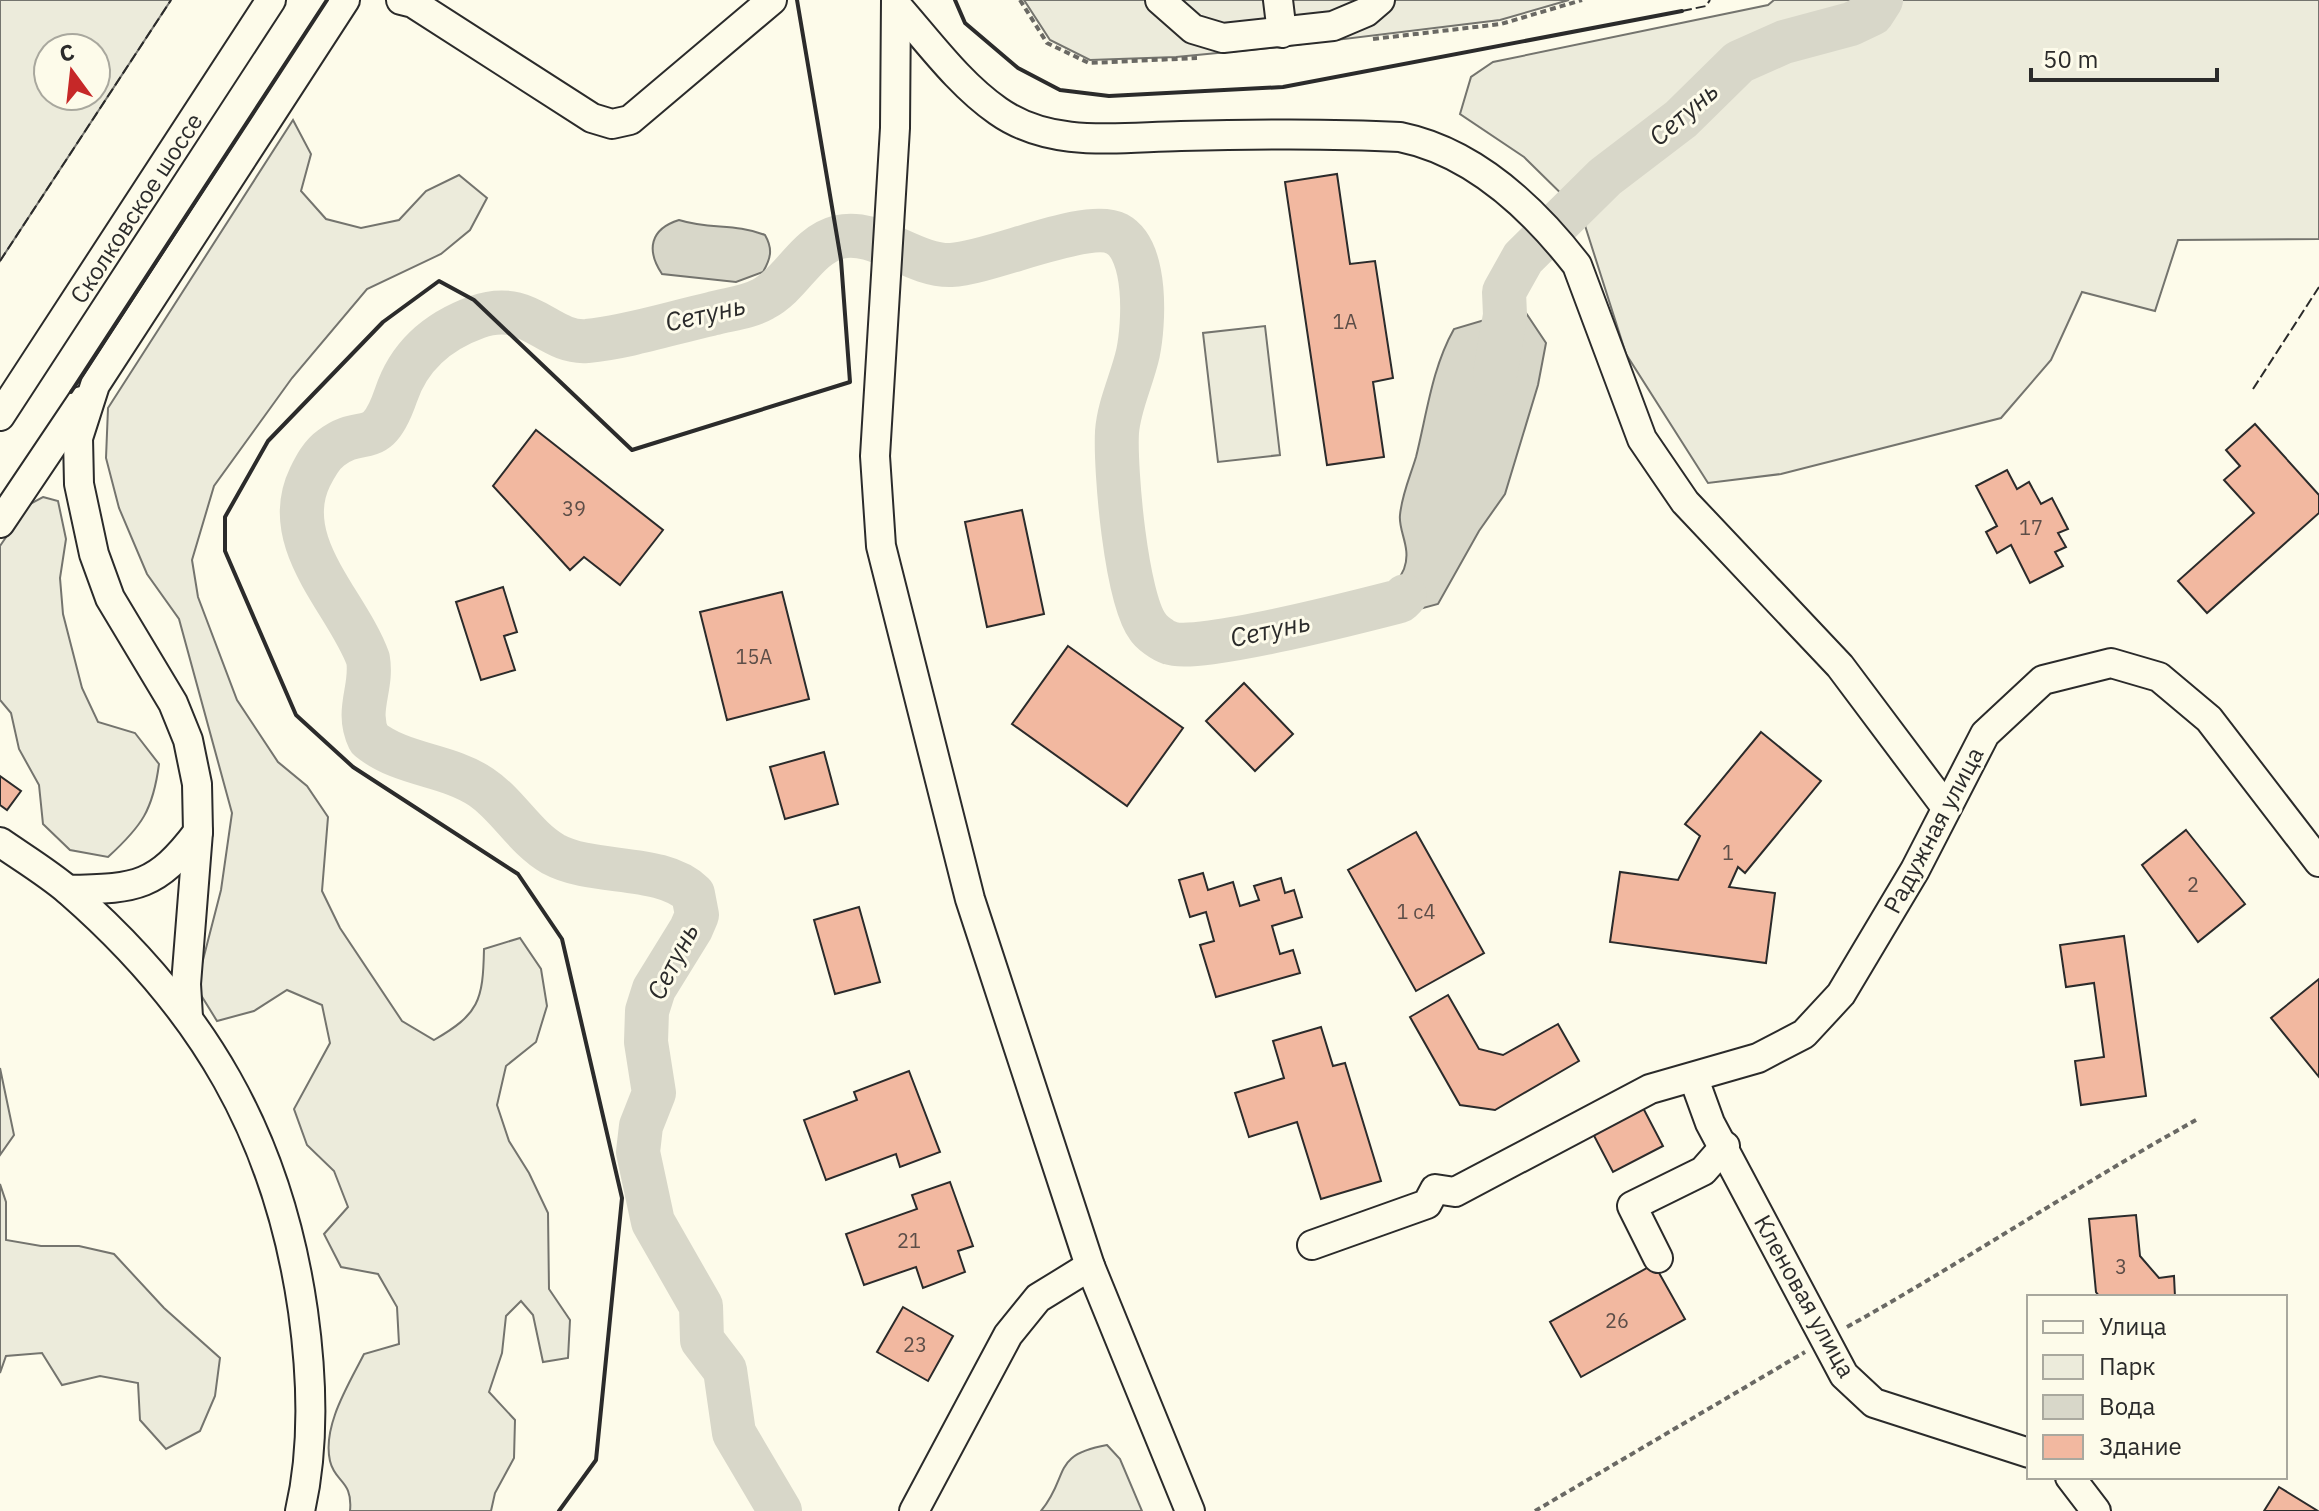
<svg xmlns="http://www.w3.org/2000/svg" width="2319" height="1511" viewBox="0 0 2319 1511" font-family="'IBM Plex Sans',sans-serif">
	<rect width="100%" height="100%" fill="#fdfbea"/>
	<!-- green -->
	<g fill="#ecebdb" stroke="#74746e" stroke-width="2" fill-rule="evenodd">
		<path d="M 0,0 L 171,0 L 0,261 ZM 48,48 L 96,48 L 96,96 L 48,96 Z"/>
		<path d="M 1024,0 L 1152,0 L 1156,7 L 1280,41 L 1280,47 L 1176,57 L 1090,60 L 1050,40 Z"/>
		<path d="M 1169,0 L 1271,0 L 1274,26 L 1223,30 Z"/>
		<path d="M 1285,0 L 1368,0 L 1362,5 L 1287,24 Z"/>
		<path d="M 1391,0 L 1569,0 L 1500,20 L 1287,46 L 1286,40 Z"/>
		<path d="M 1774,0 L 2319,0 L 2319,239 L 2178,240 L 2155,311 L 2082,292 L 2051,360 L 2001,418 L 1781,474 L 1708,483 L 1626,354 L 1581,213 L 1524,157 L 1460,114 L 1471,77 L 1493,62 L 1768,5 Z"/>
		<path d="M 293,120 L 311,154 L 301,191 L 326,219 L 361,228 L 399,220 L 426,191 L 459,175 L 487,198 L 470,230 L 441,254 L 367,289 L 292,378 L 214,486 L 192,560 L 198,597 L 237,700 L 278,762 L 307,786 L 328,817 L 322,891 L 340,928 L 402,1021 L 434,1040 C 479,1014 483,1001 484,949 L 520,938 L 541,969 L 547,1006 L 536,1042 L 506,1066 L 497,1105 L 509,1141 L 529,1173 L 548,1213 L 549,1289 L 570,1320 L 568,1358 L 543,1362 L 533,1315 L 521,1301 L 506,1316 L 502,1353 L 489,1392 L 515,1420 L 514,1458 L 495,1493 L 491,1511 L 350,1511 C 353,1480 335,1483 330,1461 C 322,1426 349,1384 364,1354 L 399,1344 L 397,1307 L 378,1274 L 341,1267 L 324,1234 L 348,1207 L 334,1171 L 307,1145 L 294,1109 L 330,1043 L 322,1005 L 287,990 L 254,1011 L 217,1021 L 196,987 L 221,890 L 232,813 L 179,619 L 147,574 L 119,508 L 106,458 L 108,408 Z"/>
		<path d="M 1265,326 L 1280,455 L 1218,462 L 1203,333 Z"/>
		<path d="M 43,497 L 58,501 L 66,539 L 60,578 L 63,614 L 82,688 L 98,722 L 135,733 L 159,764 C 153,810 142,826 108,857 L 70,850 L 43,824 L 39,785 L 19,749 L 11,713 L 0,700 L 0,546 L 28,505 Z"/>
		<path d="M 0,1068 L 14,1135 L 0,1155 Z"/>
		<path d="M 0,1184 L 6,1202 L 6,1240 L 41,1246 L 79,1246 L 114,1254 L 164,1308 L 220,1358 L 215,1396 L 200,1431 L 166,1449 L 140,1420 L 138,1383 L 100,1376 L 62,1385 L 42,1353 L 6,1356 L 0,1373 Z"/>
		<path d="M 1107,1445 L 1120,1459 L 1142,1511 L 1041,1511 C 1070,1476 1050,1455 1107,1445 Z"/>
	</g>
	<!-- water -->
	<g fill="#d8d7c9" stroke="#74746e" stroke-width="2">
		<path d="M 679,220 C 711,230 734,223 765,235 C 773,249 771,258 763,272 L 736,282 L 662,274 C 646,250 650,229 679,220 Z"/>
		<path d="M 1526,313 L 1546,343 L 1538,385 L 1505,494 L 1479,531 L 1438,604 L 1346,629 L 1348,601 C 1369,595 1395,592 1404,569 C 1412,548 1398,531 1400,515 C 1402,494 1410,477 1416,457 C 1427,413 1432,368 1454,329 L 1498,316 Z"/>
	</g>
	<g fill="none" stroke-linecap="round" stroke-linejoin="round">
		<!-- river -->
		<g stroke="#d8d7c9" stroke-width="44">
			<path d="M 1495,375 L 1505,315 L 1504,292 L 1523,258 L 1605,177 L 1681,119 L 1739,62 L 1784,42 L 1851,24 L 1872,14 L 1881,0"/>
			<path d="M 780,1511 L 734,1433 L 725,1370 L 702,1340 L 701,1306 L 653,1222 L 638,1152 L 641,1126 L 654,1093 L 646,1042 L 647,1011 L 654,989 L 691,929 L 697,915 L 693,894 C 661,863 593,876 553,854 C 524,837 508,805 481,787 C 447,764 402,766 369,739 C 355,710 373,688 368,659 C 348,603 278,543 310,477 C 315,467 321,455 331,448 C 363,423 376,453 396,395 C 409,356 438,331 477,317 C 530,298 547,344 587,341 C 628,337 671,323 711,314 C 728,309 747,308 763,299 C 792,284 806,245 839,237 C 876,228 912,266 951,265 C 992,263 1087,218 1117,234 C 1148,251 1144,324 1138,353 C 1132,380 1119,405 1117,432 C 1115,470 1126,598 1148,627 C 1151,632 1163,641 1170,643 C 1200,653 1361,611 1400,601 L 1405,596"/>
		</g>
	</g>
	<!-- building -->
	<g fill="#f2b8a0" stroke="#2b2b2b" stroke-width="2">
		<path d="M 1337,174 L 1350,264 L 1375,261 L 1393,378 L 1373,382 L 1384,457 L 1327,465 L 1285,182 Z"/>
		<path d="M 2255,424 L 2319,495 L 2319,513 L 2207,613 L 2178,581 L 2254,513 L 2224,480 L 2240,466 L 2226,450 Z"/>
		<path d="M 536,430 L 663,530 L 620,585 L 584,557 L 570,570 L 493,486 Z"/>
		<path d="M 2007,470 L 2017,489 L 2029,482 L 2041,504 L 2052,498 L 2068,529 L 2058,533 L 2066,547 L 2055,552 L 2063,566 L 2030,583 L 2011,545 L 1997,553 L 1986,532 L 1997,526 L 1976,486 Z"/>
		<path d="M 1022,510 L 1044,614 L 987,627 L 965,522 Z"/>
		<path d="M 503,587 L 517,632 L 504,636 L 515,670 L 481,680 L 456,602 Z"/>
		<path d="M 782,592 L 809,699 L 727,720 L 700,612 Z"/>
		<path d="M 1068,646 L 1183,728 L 1127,806 L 1012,724 Z"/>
		<path d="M 1244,683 L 1293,734 L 1255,771 L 1206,721 Z"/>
		<path d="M 1761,732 L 1821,781 L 1745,873 L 1738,867 L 1729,887 L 1775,893 L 1766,963 L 1610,942 L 1620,872 L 1678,880 L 1700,836 L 1685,824 Z"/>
		<path d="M 824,752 L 838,804 L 785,819 L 770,767 Z"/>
		<path d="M 0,776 L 21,791 L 7,810 L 0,805 Z"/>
		<path d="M 2186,830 L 2245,904 L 2198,942 L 2142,865 Z"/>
		<path d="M 1416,832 L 1484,953 L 1416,991 L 1348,870 Z"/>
		<path d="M 1203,873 L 1208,890 L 1233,882 L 1240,906 L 1259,900 L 1254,886 L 1281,878 L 1285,893 L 1294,890 L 1302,917 L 1272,926 L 1280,954 L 1293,950 L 1300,973 L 1216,997 L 1200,945 L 1214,941 L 1206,912 L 1190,917 L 1179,880 Z"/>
		<path d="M 859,907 L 880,982 L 835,994 L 814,920 Z"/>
		<path d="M 2124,936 L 2146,1096 L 2081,1105 L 2075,1061 L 2104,1057 L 2094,983 L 2066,987 L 2060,945 Z"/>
		<path d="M 2319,979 L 2319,1077 L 2271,1018 Z"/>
		<path d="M 1448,995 L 1479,1049 L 1503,1055 L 1558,1024 L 1579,1061 L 1495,1110 L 1460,1105 L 1410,1017 Z"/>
		<path d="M 1321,1027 L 1333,1066 L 1345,1063 L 1381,1181 L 1321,1199 L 1297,1122 L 1249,1137 L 1235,1093 L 1284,1078 L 1273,1041 Z"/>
		<path d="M 909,1071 L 940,1152 L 900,1167 L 896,1154 L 826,1180 L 804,1120 L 857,1100 L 854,1092 Z"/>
		<path d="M 1641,1104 L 1663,1146 L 1613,1172 L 1591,1130 Z"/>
		<path d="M 950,1182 L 973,1246 L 958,1251 L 965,1272 L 923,1288 L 916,1267 L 864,1285 L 846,1234 L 917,1209 L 912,1195 Z"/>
		<path d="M 2136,1215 L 2140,1256 L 2159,1278 L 2174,1276 L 2175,1297 L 2100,1297 L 2096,1292 L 2089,1219 Z"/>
		<path d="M 1654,1264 L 1685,1319 L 1581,1377 L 1550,1322 Z"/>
		<path d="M 903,1307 L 953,1336 L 928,1381 L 877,1352 Z"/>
		<path d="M 2279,1487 L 2318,1511 L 2264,1511 Z"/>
	</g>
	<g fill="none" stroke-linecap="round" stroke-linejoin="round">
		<!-- minor casing -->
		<g stroke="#2b2b2b" stroke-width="32">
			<g id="minor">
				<path d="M 401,0 L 413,3 L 592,118 L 612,124 L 630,120 L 772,0"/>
				<path d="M 896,0 L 895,128 L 875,456 L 881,546 L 970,899 L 1090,1266 L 1190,1511"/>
				<path d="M 1160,0 L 1193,29 L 1223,38 L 1333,26 L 1366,12 L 1380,0"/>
				<path d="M 1278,0 L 1282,33"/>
				<path d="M 897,6 C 928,41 959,84 998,111 C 1052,149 1120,137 1181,136 C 1254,134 1328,133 1400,137 C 1474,152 1532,207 1577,265 L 1642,439 L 1685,502 L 1840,666 L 1945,806"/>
				<path d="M 0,416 L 271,0"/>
				<path d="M 0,523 L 82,401"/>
				<path d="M 0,842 C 23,858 48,873 69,891 C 203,1008 278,1136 303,1311 C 312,1376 315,1446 300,1511"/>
				<path d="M 68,890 C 135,888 155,889 198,832"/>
				<path d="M 188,1017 L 186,984 L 198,832 L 197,784 L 188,740 L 173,703 L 110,598 L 94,554 L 79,484 L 78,438 L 95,385 L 345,0"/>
				<path d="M 1694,1079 L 1710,1123 L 1844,1375 L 1874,1403 L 2029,1453"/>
				<path d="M 1312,1245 L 1427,1204 L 1435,1189 L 1455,1192 L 1650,1089 L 1758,1058 L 1804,1034 L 1841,994 L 1915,870 L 1985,734 L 2043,680 L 2111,663 L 2159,677 L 2209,719 L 2319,862"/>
				<path d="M 1658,1258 L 1632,1206 L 1703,1171 L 1725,1146"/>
				<path d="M 2070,1477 L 2096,1511"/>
				<path d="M 914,1511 L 1008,1335 L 1038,1298 L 1090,1266"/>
			</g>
		</g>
		<!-- path -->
		<g stroke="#6a6964" stroke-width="4" stroke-dasharray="6 4" stroke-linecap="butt">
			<path d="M 1020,0 L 1047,43 L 1089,63 L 1197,58"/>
			<path d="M 1373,39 L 1501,24 L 1582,0"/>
			<path d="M 1847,1327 C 1965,1261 2077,1186 2196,1120"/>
			<path d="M 1535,1511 L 1805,1352"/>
		</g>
		<!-- minor -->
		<use href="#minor" stroke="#fdfbea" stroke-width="28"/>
		<!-- fence -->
		<g stroke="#2b2b2b" stroke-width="2" stroke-dasharray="10 4" stroke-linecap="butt">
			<path d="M 1682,11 L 1706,6 L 1710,0"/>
			<path d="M 0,261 L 171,0"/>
			<path d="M 2253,389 L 2319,287"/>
		</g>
		<!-- wall -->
		<g stroke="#2b2b2b" stroke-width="4">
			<path d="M 955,0 L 965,23 L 1018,68 L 1060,90 L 1109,96 L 1283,87 L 1682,11"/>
			<path d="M 71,392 L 327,0"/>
			<path d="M 559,1511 L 596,1460 L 622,1198 L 562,939 L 518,874 L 353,767 L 296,715 L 225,551 L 225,517 L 268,441 L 383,322 L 439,281 L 474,300 L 632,450 L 850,382 L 841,260 L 797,0"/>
		</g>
	</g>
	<g text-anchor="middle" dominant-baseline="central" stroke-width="6" stroke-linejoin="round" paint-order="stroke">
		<!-- number labels -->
		<g font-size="20" fill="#5d4e48">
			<text x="1345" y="321">1А</text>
			<text x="574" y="508">39</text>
			<text x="2031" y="527">17</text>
			<text x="754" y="656">15А</text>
			<text x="1728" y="852">1</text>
			<text x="2193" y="884">2</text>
			<text x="1416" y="911">1 с4</text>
			<text x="909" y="1240">21</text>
			<text x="2121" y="1266">3</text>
			<text x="1617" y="1320">26</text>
			<text x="915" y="1344">23</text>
		</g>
		<!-- street labels -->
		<g font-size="24" fill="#2b2b2b" stroke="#fdfbea">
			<text transform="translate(136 208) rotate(-57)">Сколковское шоссе</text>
			<text transform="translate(1933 830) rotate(-62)">Радужная улица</text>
			<text transform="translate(1805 1296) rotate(61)">Кленовая улица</text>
		</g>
		<!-- water labels -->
		<g font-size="26" font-style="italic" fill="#2b2b2b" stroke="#fdfbea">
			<text transform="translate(1683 113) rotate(-41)">Сетунь</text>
			<text transform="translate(705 313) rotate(-13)">Сетунь</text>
			<text transform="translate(1270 629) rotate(-12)">Сетунь</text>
			<text transform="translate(672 961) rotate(-63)">Сетунь</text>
		</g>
	</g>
	<!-- legend -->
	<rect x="2027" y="1295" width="260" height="184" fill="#fdfbea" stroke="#a9a89e" stroke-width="2"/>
	<rect x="2043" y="1321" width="40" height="12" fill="#fdfbea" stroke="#a9a89e" stroke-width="2"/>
	<text x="2099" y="1335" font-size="24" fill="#2b2b2b">Улица</text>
	<rect x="2043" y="1355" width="40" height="24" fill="#ecebdb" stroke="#a9a89e" stroke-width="2"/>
	<text x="2099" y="1375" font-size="24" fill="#2b2b2b">Парк</text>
	<rect x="2043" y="1395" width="40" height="24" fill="#d8d7c9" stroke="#a9a89e" stroke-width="2"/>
	<text x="2099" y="1415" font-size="24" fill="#2b2b2b">Вода</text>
	<rect x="2043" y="1435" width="40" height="24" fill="#f2b8a0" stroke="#a9a89e" stroke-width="2"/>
	<text x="2099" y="1455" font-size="24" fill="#2b2b2b">Здание</text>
	<!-- north arrow -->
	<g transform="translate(72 72) rotate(345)"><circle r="38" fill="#fdfbea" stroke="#a9a89e" stroke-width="2"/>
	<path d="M0-6L14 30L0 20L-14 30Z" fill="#c62828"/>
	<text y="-12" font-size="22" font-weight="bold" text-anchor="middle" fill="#2b2b2b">С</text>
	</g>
	<!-- scale -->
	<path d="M2031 68v12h186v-12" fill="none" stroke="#2b2b2b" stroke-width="4"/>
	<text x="2043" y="68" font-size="24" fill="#2b2b2b" stroke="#fdfbea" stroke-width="6" paint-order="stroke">50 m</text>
</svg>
